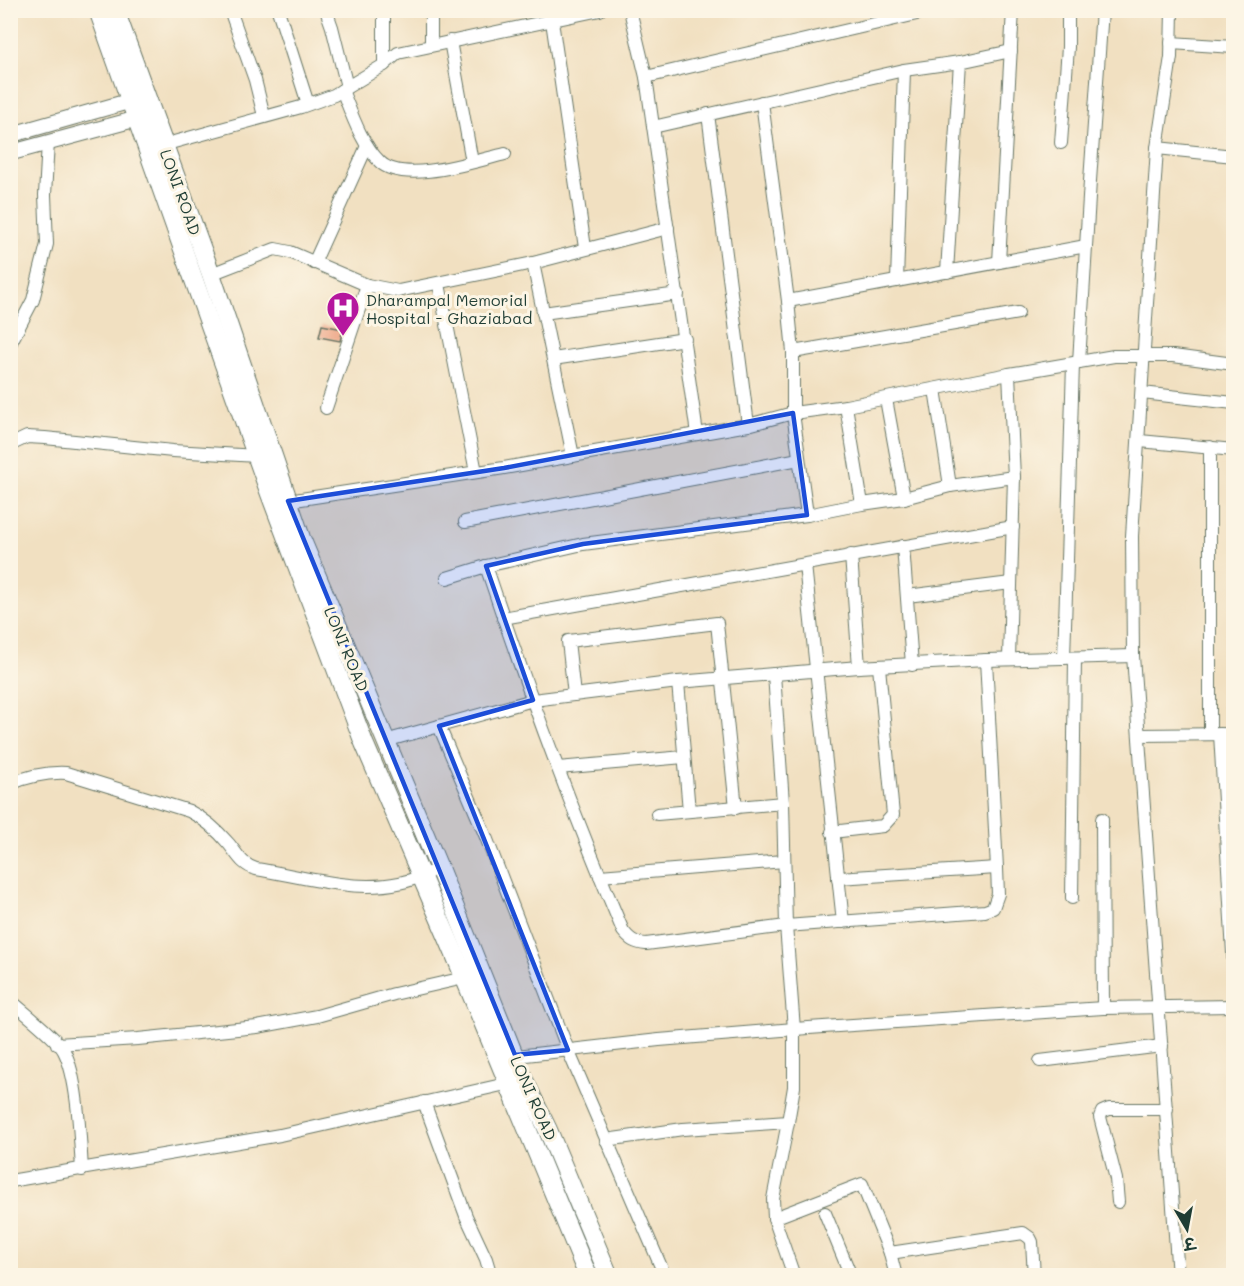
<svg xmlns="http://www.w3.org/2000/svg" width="1244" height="1286" viewBox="0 0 1244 1286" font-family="Mali,'Playpen Sans Deva',sans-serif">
	<rect width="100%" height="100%" fill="#fcf5e5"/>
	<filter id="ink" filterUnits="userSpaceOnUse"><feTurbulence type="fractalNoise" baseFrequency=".0167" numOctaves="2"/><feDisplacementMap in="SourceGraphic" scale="12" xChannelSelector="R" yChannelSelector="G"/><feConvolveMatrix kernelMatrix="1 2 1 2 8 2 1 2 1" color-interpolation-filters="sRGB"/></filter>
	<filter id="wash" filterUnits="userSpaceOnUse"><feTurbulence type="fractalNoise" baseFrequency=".008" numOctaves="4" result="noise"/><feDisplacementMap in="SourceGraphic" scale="24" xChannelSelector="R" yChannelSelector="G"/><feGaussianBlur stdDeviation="1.35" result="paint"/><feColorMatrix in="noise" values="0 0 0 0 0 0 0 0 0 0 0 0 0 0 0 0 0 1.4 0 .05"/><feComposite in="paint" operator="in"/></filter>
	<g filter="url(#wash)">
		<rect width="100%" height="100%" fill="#f1e0c1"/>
		<g id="blocks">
			<!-- building -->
			<path fill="#eea98a" d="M 322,325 L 343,329 L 340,341 L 319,337 Z"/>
		</g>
	</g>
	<g filter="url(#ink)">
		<use href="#blocks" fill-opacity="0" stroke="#687665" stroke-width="1.5"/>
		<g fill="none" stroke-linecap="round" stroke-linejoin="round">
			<!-- minor casing -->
			<g stroke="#687665" stroke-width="14">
				<g id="minor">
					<path d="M 230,10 L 255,80 L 264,116"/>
					<path d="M 278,10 L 308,104"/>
					<path d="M 326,10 L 332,27 L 347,87"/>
					<path d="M 431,10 L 431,45"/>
					<path d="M 630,10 L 646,77 L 697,434"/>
					<path d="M 1172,10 L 1171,57 L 1157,148 L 1132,536 L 1133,656 L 1178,1276"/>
					<path d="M 552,21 L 585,248"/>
					<path d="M 450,41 L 472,162"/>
					<path d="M 1171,43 L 1234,47"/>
					<path d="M 384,65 L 384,10"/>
					<path d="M 646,77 L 934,10"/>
					<path d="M 342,90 C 352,115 361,143 380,162 C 404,185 475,161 505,154"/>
					<path d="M 762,102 L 788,301 L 793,352 L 793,413 L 807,515"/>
					<path d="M 708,114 L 748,425"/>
					<path d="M 653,127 L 904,70 L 960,62 L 1011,51"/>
					<path d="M 1061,143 L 1068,47 L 1068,10"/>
					<path d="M 163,145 L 301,107 L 334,95 L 384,65 L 398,53 L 600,10"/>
					<path d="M 1157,148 L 1234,156"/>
					<path d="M 999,262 L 1013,10"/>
					<path d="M 314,263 L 367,146"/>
					<path d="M 533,263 L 573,456"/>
					<path d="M 947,272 L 960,62"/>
					<path d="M 211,274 L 275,249 L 290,252 L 367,285 L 398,291 L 533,263 L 668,228"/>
					<path d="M 897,281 L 904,70"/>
					<path d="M 439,284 L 476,472"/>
					<path d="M 788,301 L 1086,246"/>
					<path d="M 543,313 L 678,294"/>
					<path d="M 10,344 L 33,300 L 47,244 L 45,195 L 48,142"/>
					<path d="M 793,352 L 1018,313"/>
					<path d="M 553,359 L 685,339"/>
					<path d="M 1079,362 L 1090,181 L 1102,10"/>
					<path d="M 1009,374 L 1014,477 L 1009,659"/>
					<path d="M 935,389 L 950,486"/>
					<path d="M 1142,393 L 1234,403"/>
					<path d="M 886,399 L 904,498"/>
					<path d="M 846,406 L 862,504"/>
					<path d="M 326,408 L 367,285"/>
					<path d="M 1140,441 L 1234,450"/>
					<path d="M 10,445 L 27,437 L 45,438 L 173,451 L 257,456"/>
					<path d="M 288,501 L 504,468 L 748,425 L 793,413 L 846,406 L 1009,374 L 1114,356 L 1173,356 L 1234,364"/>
					<path d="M 465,522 L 799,459"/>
					<path d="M 903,546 L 912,665"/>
					<path d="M 851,555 L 859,667"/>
					<path d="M 805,565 L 843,922"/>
					<path d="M 486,566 C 527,689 572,811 623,931 C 630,940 635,943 646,944 L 786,926 L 985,911 L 993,908 L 998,894 L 997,868 L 986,660"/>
					<path d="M 447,578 L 486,566 L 583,544 L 807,515 L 862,504 L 904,498 L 950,486 L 1014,477"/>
					<path d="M 907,596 L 1011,583"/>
					<path d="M 503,618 L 1013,527"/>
					<path d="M 1064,658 L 1073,364"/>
					<path d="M 774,674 L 783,803 L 786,926 L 794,1029 L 794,1087 L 788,1122 L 773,1199 L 774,1218 L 794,1276"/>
					<path d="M 678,682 L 689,811"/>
					<path d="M 574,695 L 568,641 L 717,623 L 736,808"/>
					<path d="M 439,726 L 486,837 L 568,1050 L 665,1276"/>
					<path d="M 1210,733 L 1210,447"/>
					<path d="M 1220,734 L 1234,970"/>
					<path d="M 1139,735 L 1234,734"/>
					<path d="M 385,741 L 533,700 L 678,682 L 859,667 L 986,660 L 1133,656"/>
					<path d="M 558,768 L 684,757"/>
					<path d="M 10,784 C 29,776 46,772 66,773 L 189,811 C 205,819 218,831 229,844 C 238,855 242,865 256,869 C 312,878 374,900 428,873"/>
					<path d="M 657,814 L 783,803"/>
					<path d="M 1102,819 L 1103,1008"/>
					<path d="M 832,832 L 883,826 L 893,815 L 879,667"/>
					<path d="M 600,876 L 784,861"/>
					<path d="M 838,878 L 997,868"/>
					<path d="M 1072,898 L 1075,658"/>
					<path d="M 10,1000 C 22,1011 58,1039 64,1051 C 78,1078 80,1138 82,1170"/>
					<path d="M 57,1044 L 138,1039 L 257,1027 L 317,1016 L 394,994 L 464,978"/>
					<path d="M 508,1057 L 659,1040 L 794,1029 L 1103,1008 L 1234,1006"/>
					<path d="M 1040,1061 L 1162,1046"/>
					<path d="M 424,1102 L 466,1216 L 486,1259 L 491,1276"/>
					<path d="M 606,1140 L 683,1129 L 788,1122"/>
					<path d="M 10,1181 L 280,1135 L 515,1082"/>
					<path d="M 1118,1202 L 1116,1179 L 1100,1117 L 1102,1112 L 1109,1109 L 1167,1109"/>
					<path d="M 825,1213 L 851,1276"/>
					<path d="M 774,1218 L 862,1184 L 890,1253 L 896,1276"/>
					<path d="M 890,1253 L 1023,1233 L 1030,1238 L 1032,1242 L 1034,1276"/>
				</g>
			</g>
			<!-- major casing -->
			<g stroke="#687665" stroke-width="17">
				<g id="major">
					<path d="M 10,135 L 130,101"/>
					<path d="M 10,153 L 136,119"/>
				</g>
			</g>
			<!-- highway casing -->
			<g stroke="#687665" stroke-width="20">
				<g id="highway">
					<path d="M 98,10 L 270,494 L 364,743 L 453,950 L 588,1276"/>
					<path d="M 115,10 L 211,274 L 301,538 L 439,868 L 524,1080 L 548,1130 L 609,1276"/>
				</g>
			</g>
			<!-- minor -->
			<use href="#minor" stroke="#fff" stroke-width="12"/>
			<!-- major -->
			<use href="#major" stroke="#fff" stroke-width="15"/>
			<!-- highway -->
			<use href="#highway" stroke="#fff" stroke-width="18"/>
		</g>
	</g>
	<!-- marked area -->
	<path fill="#1d4ed8" fill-opacity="0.2" stroke="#1d4ed8" stroke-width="4.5" stroke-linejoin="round" d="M 793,413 L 807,515 L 583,544 L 486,566 L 533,700 L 439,726 L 568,1050 L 515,1055 L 288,501 L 504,468 Z"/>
	<!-- icons -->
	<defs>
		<g id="hospital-pin" transform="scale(1.725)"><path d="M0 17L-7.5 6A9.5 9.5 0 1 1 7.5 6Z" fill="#b5179e" stroke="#fcf5e5"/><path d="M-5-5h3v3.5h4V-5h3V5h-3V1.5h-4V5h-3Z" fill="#fff"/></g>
	</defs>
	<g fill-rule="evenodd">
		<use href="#hospital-pin" x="343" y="308"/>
	</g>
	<g text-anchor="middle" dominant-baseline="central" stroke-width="6" stroke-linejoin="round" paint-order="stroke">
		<!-- street labels -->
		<g font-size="16" fill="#1f3d34" stroke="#fcf5e5">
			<text transform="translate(181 192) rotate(70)">LONI ROAD</text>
			<text transform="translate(347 649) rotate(67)">LONI ROAD</text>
			<text transform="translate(534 1098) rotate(66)">LONI ROAD</text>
		</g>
		<!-- poi labels -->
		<g font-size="16" fill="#1f3d34" stroke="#fcf5e5" text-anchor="start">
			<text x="366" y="299">Dharampal Memorial<tspan x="366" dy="18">Hospital - Ghaziabad</tspan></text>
		</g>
	</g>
	<!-- margin -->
	<rect width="1244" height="1286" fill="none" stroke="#fcf5e5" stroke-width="36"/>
	<!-- north arrow -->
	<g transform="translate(1187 1229) rotate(170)" stroke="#fcf5e5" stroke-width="4.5" paint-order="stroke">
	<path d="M0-4.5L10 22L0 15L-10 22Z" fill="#1f3d34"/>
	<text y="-9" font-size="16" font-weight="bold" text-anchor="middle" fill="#1f3d34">उ</text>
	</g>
</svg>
